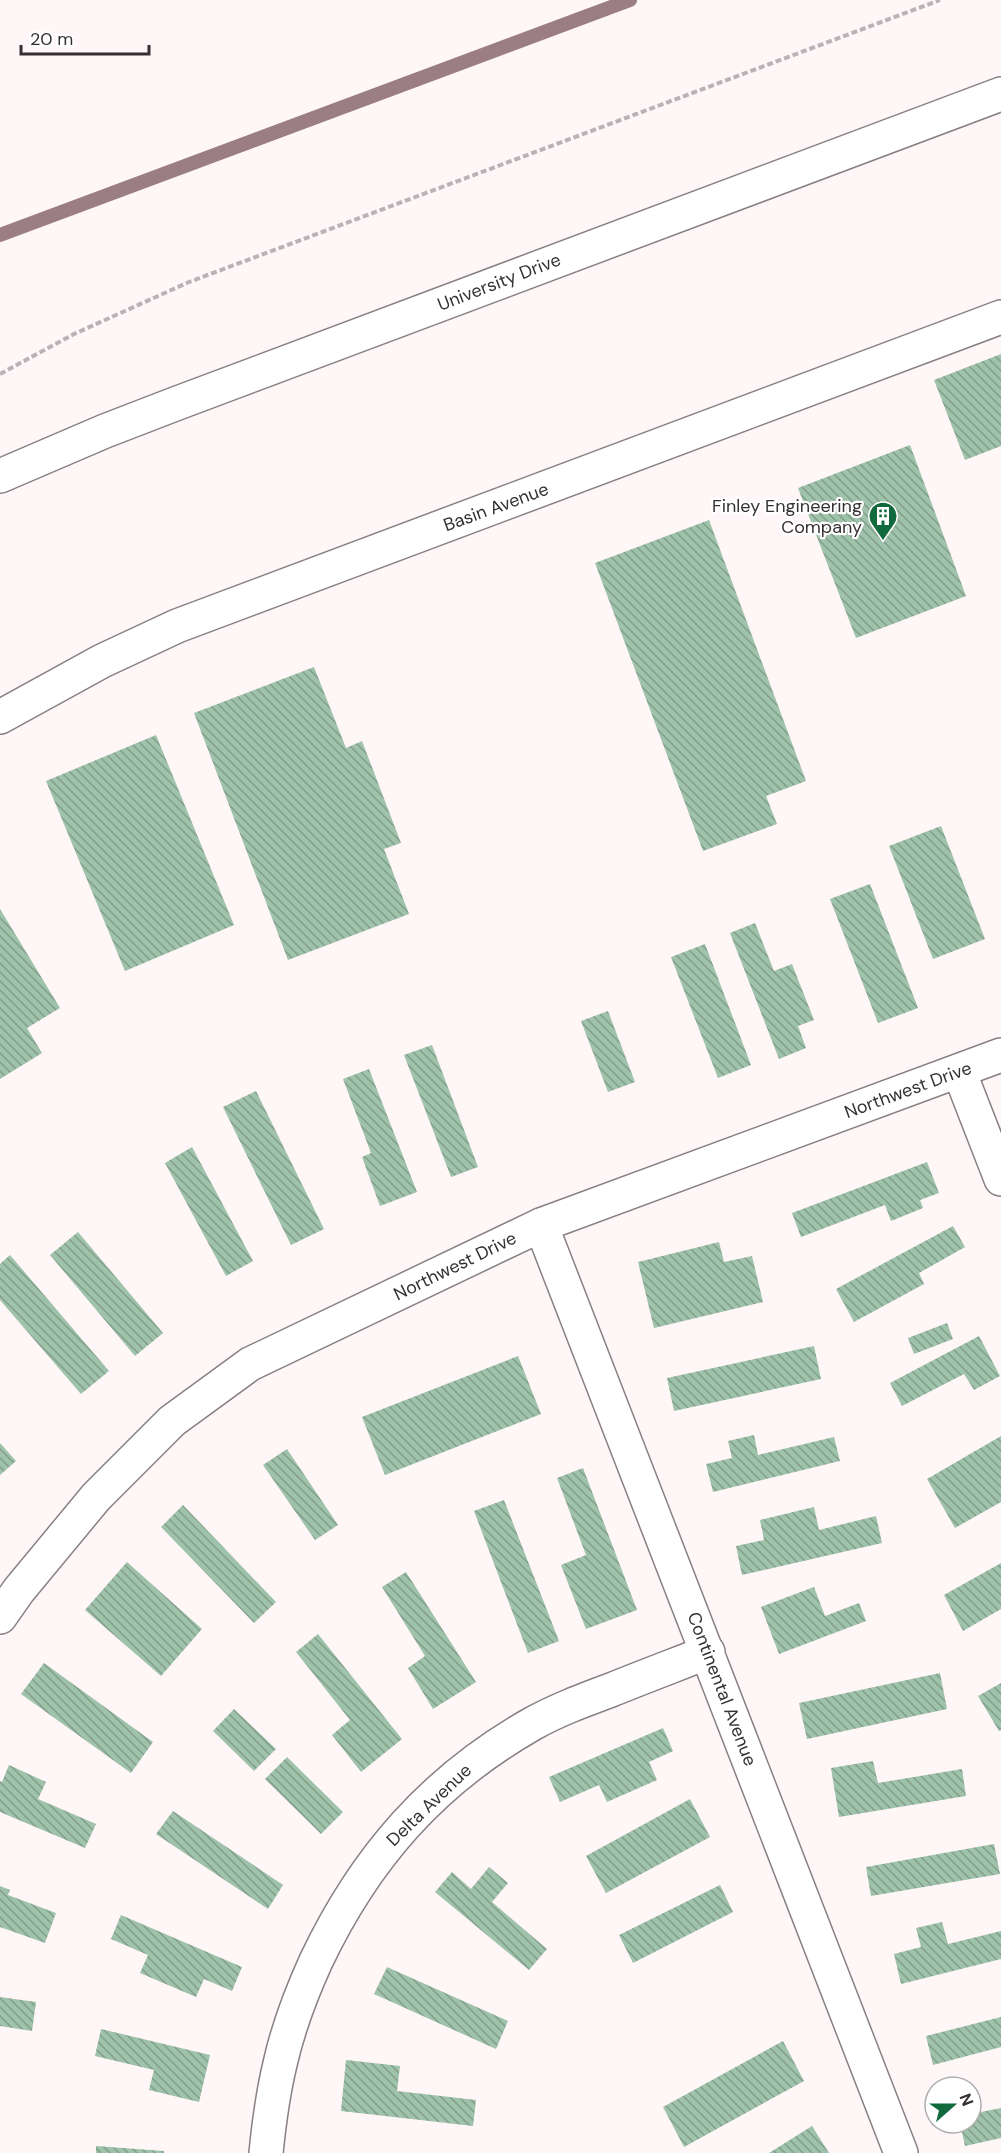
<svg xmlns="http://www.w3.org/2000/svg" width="1001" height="2153" viewBox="0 0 1001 2153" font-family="'DM Sans',sans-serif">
	<defs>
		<pattern id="building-back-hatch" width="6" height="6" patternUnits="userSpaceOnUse" patternTransform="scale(1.5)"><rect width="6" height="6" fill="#9fc2aa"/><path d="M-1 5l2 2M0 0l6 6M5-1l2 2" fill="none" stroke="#829e8b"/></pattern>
	</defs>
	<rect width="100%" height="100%" fill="#fff6f8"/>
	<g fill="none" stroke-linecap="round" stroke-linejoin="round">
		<!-- stream -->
		<path stroke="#9b7d84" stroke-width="14" d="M 0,235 L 630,0"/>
	</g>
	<!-- building -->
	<g fill="url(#building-back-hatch)">
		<path d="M 1001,354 L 1001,446 L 965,460 L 934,380 Z"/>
		<path d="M 910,445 L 966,596 L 856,638 L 798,488 Z"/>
		<path d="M 709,520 L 806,781 L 766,796 L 777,824 L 703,851 L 595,563 Z"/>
		<path d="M 314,667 L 346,748 L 362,741 L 401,843 L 384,849 L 409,914 L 288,960 L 194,713 Z"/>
		<path d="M 156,735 L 234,925 L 125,971 L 46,781 Z"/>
		<path d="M 941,826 L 985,939 L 933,959 L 889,846 Z"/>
		<path d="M 870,884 L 918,1008 L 878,1023 L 830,899 Z"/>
		<path d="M 0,909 L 60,1008 L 27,1028 L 42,1053 L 0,1079 Z"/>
		<path d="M 755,923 L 774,971 L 792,964 L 814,1020 L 798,1026 L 806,1048 L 779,1059 L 730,933 Z"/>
		<path d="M 705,944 L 751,1065 L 718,1078 L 671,957 Z"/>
		<path d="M 608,1011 L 635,1082 L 608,1092 L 581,1021 Z"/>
		<path d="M 432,1045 L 478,1167 L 451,1177 L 404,1055 Z"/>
		<path d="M 369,1069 L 417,1192 L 380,1206 L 362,1157 L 371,1153 L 343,1079 Z"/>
		<path d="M 256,1091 L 324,1229 L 291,1245 L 223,1107 Z"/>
		<path d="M 192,1147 L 253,1261 L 226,1276 L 165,1163 Z"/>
		<path d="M 927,1162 L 939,1193 L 920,1200 L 923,1208 L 891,1221 L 885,1205 L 801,1237 L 792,1213 Z"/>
		<path d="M 953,1226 L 965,1247 L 919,1273 L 924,1284 L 854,1322 L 836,1289 Z"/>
		<path d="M 78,1232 L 163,1333 L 135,1356 L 50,1255 Z"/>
		<path d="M 719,1242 L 724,1262 L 752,1256 L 763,1302 L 654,1328 L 638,1262 Z"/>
		<path d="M 10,1255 L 109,1371 L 81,1394 L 0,1300 L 0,1264 Z"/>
		<path d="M 947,1323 L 953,1339 L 914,1354 L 908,1338 Z"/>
		<path d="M 979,1336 L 1000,1376 L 974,1390 L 964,1374 L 902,1406 L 890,1383 Z"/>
		<path d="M 814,1346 L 821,1379 L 674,1411 L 667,1378 Z"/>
		<path d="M 518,1356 L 541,1414 L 385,1475 L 362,1417 Z"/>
		<path d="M 754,1435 L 758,1455 L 834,1437 L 840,1461 L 713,1492 L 706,1464 L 732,1458 L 728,1441 Z"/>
		<path d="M 1001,1436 L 1001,1502 L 955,1528 L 927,1479 Z"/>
		<path d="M 0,1443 L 16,1461 L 0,1475 Z"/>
		<path d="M 287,1449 L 338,1525 L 315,1540 L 263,1465 Z"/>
		<path d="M 583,1468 L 637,1610 L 586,1629 L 561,1565 L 586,1555 L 557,1478 Z"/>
		<path d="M 504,1500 L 559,1641 L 528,1653 L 474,1511 Z"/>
		<path d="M 183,1505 L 276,1602 L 254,1623 L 161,1527 Z"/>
		<path d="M 814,1507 L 819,1530 L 876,1516 L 882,1543 L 742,1575 L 736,1546 L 764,1540 L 760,1520 Z"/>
		<path d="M 127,1562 L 202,1629 L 161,1676 L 85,1610 Z"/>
		<path d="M 1001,1563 L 1001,1609 L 963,1631 L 944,1595 Z"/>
		<path d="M 406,1572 L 476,1682 L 433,1709 L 408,1668 L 425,1656 L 382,1587 Z"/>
		<path d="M 814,1587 L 825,1616 L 859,1603 L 866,1621 L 779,1654 L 761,1607 Z"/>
		<path d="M 318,1634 L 402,1739 L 361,1772 L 332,1735 L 350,1720 L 296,1652 Z"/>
		<path d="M 44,1663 L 153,1742 L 131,1773 L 21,1694 Z"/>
		<path d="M 940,1673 L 947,1709 L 807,1739 L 799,1703 Z"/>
		<path d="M 1001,1683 L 1001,1730 L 999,1731 L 978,1696 Z"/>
		<path d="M 234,1709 L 276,1749 L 254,1771 L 213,1731 Z"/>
		<path d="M 663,1728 L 673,1751 L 649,1762 L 657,1780 L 607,1802 L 599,1785 L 560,1802 L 549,1777 Z"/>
		<path d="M 287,1757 L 343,1812 L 321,1834 L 265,1779 Z"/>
		<path d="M 873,1761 L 878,1783 L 962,1769 L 966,1796 L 839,1817 L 831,1768 Z"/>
		<path d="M 9,1765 L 46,1782 L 38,1799 L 96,1824 L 85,1848 L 0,1812 L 0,1781 L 2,1782 Z"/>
		<path d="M 690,1799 L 710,1837 L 606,1893 L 586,1856 Z"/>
		<path d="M 173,1811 L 283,1885 L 268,1909 L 156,1834 Z"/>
		<path d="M 994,1844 L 1000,1874 L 871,1896 L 866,1867 Z"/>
		<path d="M 489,1867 L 508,1883 L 492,1902 L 547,1949 L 529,1970 L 435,1892 L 452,1872 L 471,1889 Z"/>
		<path d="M 720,1885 L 733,1912 L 633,1963 L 619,1935 Z"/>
		<path d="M 0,1886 L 10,1890 L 8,1895 L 56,1913 L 45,1943 L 0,1927 Z"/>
		<path d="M 121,1915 L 242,1967 L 232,1991 L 204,1979 L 196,1997 L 140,1973 L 148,1955 L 111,1939 Z"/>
		<path d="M 942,1922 L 948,1944 L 1001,1931 L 1001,1959 L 901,1984 L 894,1954 L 921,1947 L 916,1928 Z"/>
		<path d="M 387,1967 L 508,2021 L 496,2049 L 374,1994 Z"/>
		<path d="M 0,1997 L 36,2002 L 32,2031 L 0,2026 Z"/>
		<path d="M 1001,2017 L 1001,2047 L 933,2065 L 926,2036 Z"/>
		<path d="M 101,2029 L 210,2055 L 199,2102 L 149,2090 L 154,2070 L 95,2056 Z"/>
		<path d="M 783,2041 L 804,2081 L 684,2147 L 663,2107 Z"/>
		<path d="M 346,2060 L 400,2066 L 397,2091 L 476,2100 L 473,2126 L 341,2111 Z"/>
		<path d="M 1001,2108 L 1001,2138 L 965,2146 L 960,2123 L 971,2123 L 971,2114 Z"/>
		<path d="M 812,2126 L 829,2153 L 769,2153 Z"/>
		<path d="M 96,2146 L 164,2151 L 164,2153 L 96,2153 Z"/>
	</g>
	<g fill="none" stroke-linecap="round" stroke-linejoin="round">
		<!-- minor casing -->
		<g stroke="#888082" stroke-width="36">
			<g id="minor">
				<path d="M 0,717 L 102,661 L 177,626 L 1001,317"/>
				<path d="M 959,1071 L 1001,1179"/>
				<path d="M 541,1225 L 901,2153"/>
				<path d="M 0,1617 L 19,1590 L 96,1497 L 172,1421 L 250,1364 L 541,1225 L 1001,1055"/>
				<path d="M 266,2153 C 269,2123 273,2093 280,2064 C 288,2028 301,1994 316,1961 C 365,1858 432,1781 532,1724 C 557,1710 584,1700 611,1690 C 643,1677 675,1665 708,1652"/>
			</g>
		</g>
		<!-- secondary casing -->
		<g stroke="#888082" stroke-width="36">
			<path id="secondary" d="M 0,476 L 105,431 L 175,404 L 1001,94"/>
		</g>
		<!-- path -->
		<path stroke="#bab2b4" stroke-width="4" stroke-dasharray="6 3" stroke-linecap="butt" d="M 0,374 L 74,334 L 189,282 L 940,0"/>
		<!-- minor -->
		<use href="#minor" stroke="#fff" stroke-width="33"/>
		<!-- secondary -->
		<use href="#secondary" stroke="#fff" stroke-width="33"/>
	</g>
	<!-- icons -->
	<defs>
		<g id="building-pin" transform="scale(1.5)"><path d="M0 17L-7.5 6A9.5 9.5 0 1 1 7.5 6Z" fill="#116a3d" stroke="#fff"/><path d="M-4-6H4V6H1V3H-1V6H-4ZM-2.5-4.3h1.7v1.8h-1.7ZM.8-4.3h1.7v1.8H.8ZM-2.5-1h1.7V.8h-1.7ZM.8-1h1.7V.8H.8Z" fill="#fff"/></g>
	</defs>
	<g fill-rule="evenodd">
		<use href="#building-pin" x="883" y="516"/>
	</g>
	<g text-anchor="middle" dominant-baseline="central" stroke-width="4.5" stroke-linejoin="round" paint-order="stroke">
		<!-- street labels -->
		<g font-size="18" fill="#353132" stroke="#fff">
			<text transform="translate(499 282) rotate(-21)">University Drive</text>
			<text transform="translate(496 507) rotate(-20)">Basin Avenue</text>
			<text transform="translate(908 1090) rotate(-20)">Northwest Drive</text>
			<text transform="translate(455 1266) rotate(-26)">Northwest Drive</text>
			<text transform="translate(722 1689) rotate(69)">Continental Avenue</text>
			<text transform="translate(429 1805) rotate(-44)">Delta Avenue</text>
		</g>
		<!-- poi labels -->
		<g font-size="18" fill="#353132" stroke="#fff" text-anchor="end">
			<text x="862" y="506">Finley Engineering<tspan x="862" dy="21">Company</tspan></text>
		</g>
	</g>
	<!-- north arrow -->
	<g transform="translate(953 2105) rotate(69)"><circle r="28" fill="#ffffff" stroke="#aeadad" stroke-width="1.5"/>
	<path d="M0-4.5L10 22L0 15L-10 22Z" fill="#116a3d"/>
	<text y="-9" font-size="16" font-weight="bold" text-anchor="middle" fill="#353132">N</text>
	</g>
	<!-- scale -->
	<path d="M21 45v9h128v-9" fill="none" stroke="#353132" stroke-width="3"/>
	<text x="30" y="45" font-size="18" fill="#353132" stroke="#ffffff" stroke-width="4.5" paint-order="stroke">20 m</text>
</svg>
